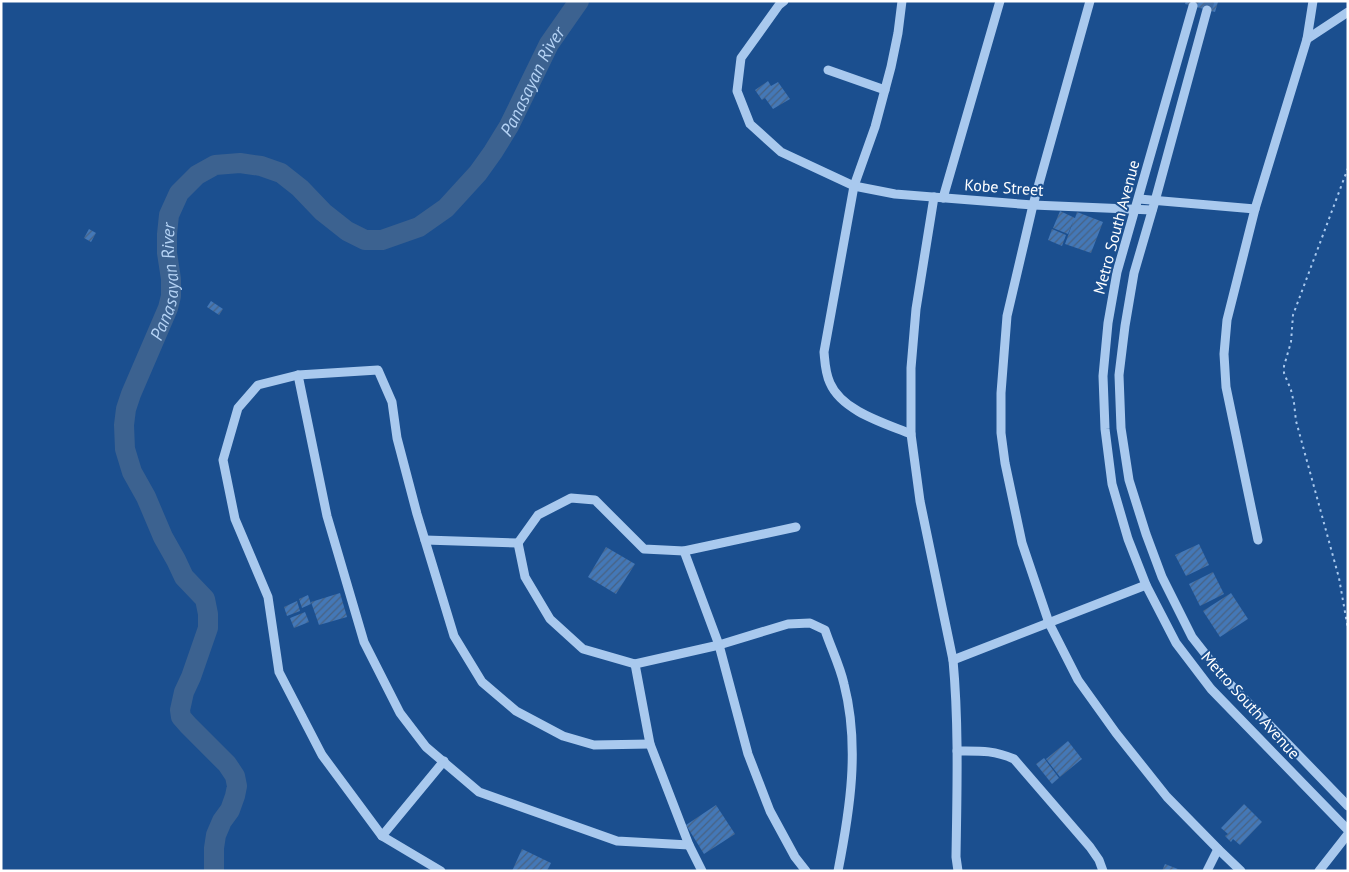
<svg xmlns="http://www.w3.org/2000/svg" width="1349" height="872" viewBox="0 0 1349 872" font-family="'PT Sans',sans-serif">
	<defs>
		<pattern id="building-hatch" width="6" height="6" patternUnits="userSpaceOnUse" patternTransform="scale(1.25)"><rect width="6" height="6" fill="#4478b7"/><path d="M-1 1l2-2M0 6l6-6M5 7l2-2" fill="none" stroke="#486282"/></pattern>
	</defs>
	<rect width="100%" height="100%" fill="#1b4f8f"/>
	<g fill="none" stroke-linecap="round" stroke-linejoin="round">
		<!-- river -->
		<path stroke="#3c6290" stroke-width="20" id="s1" d="M 214,871 L 214,848 L 216,835 L 222,821 L 230,810 L 235,796 L 237,786 L 235,776 L 227,764 L 188,725 L 181,717 L 180,710 L 184,692 L 191,677 L 208,628 L 208,614 L 205,599 L 184,577 L 176,560 L 163,537 L 146,497 L 132,472 L 125,449 L 124,425 L 126,409 L 131,394 L 168,308 L 171,296 L 171,279 L 167,253 L 167,234 L 169,215 L 179,193 L 197,175 L 215,165 L 240,163 L 261,166 L 281,173 L 300,188 L 323,212 L 347,231 L 365,240 L 382,240 L 419,227 L 446,208 L 478,173 L 493,152 L 509,126 L 549,44 L 579,1"/>
	</g>
	<!-- building -->
	<g fill="url(#building-hatch)">
		<path d="M 1186,1 L 1215,1 L 1218,2 L 1215,12 L 1185,4 Z"/>
		<path d="M 768,81 L 771,86 L 778,82 L 790,99 L 773,109 L 765,98 L 762,100 L 755,90 Z"/>
		<path d="M 1060,211 L 1075,218 L 1077,212 L 1103,222 L 1091,253 L 1065,244 L 1074,219 L 1068,234 L 1053,228 Z"/>
		<path d="M 89,229 L 96,233 L 91,242 L 84,238 Z"/>
		<path d="M 1052,229 L 1066,235 L 1062,246 L 1048,240 Z"/>
		<path d="M 211,301 L 223,309 L 219,315 L 207,307 Z"/>
		<path d="M 1199,544 L 1209,565 L 1186,576 L 1175,555 Z"/>
		<path d="M 606,547 L 635,564 L 616,594 L 588,577 Z"/>
		<path d="M 1213,572 L 1224,594 L 1200,606 L 1189,584 Z"/>
		<path d="M 340,593 L 347,617 L 319,625 L 311,602 Z"/>
		<path d="M 1231,593 L 1248,619 L 1220,637 L 1203,611 Z"/>
		<path d="M 308,595 L 311,604 L 302,608 L 299,599 Z"/>
		<path d="M 297,601 L 300,611 L 287,616 L 284,607 Z"/>
		<path d="M 305,612 L 309,622 L 294,628 L 290,618 Z"/>
		<path d="M 1068,741 L 1082,759 L 1060,777 L 1046,759 Z"/>
		<path d="M 1044,758 L 1059,778 L 1052,784 L 1036,764 Z"/>
		<path d="M 1244,804 L 1262,822 L 1240,845 L 1233,839 L 1231,842 L 1225,836 L 1228,834 L 1221,828 Z"/>
		<path d="M 716,805 L 735,834 L 704,854 L 686,825 Z"/>
		<path d="M 522,849 L 551,863 L 547,871 L 512,871 Z"/>
		<path d="M 1165,864 L 1183,871 L 1162,871 Z"/>
	</g>
	<g fill="none" stroke-linecap="round" stroke-linejoin="round">
		<!-- minor-tunnel -->
		<path stroke="#3d69a0" stroke-width="9" stroke-dasharray="9 4.5" stroke-linecap="butt" d="M 1207,10 L 1210,1"/>
		<!-- path -->
		<path stroke="#a9c9ee" stroke-width="2" stroke-dasharray="2.5 4" stroke-linecap="butt" d="M 1348,168 L 1293,315 L 1291,342 L 1284,366 L 1284,373 L 1291,390 L 1294,403 L 1296,421 L 1339,578 L 1348,629"/>
		<!-- minor -->
		<g stroke="#a9c9ee" stroke-width="9">
			<path d="M 784,1 L 779,5 L 741,58 L 737,91 L 750,124 L 781,152 L 854,186 L 895,194 L 1033,205 L 1152,210"/>
			<path d="M 902,1 L 898,33 L 891,67 L 875,127 L 854,186 L 824,352 C 825,362 825,372 830,383 C 842,411 884,423 911,434"/>
			<path d="M 1090,1 L 1033,205 L 1007,316 L 1001,393 L 1001,433 L 1005,463 L 1022,543 L 1049,623 L 1078,680 L 1116,733 L 1167,797 L 1218,849 L 1241,871"/>
			<path d="M 1193,6 L 1117,272 L 1108,323 L 1103,376 L 1105,429 L 1112,484 L 1128,539 L 1146,585 L 1176,643 L 1211,689 L 1348,830"/>
			<path d="M 1207,10 L 1155,201 L 1134,273 L 1125,326 L 1119,375 L 1121,428 L 1129,480 L 1146,534 L 1162,577 L 1192,637 L 1225,679 L 1348,806"/>
			<path d="M 1307,39 L 1348,12"/>
			<path d="M 828,70 L 885,90"/>
			<path d="M 934,197 L 916,309 L 911,368 L 911,434 L 920,501 L 953,660 C 959,725 957,791 956,857 L 958,871"/>
			<path d="M 943,198 L 1000,1"/>
			<path d="M 1139,199 L 1255,209"/>
			<path d="M 298,375 L 327,516 L 364,642 L 400,713 L 426,747 L 479,792 L 617,841 L 689,845"/>
			<path d="M 425,540 L 518,543"/>
			<path d="M 1258,540 L 1226,387 L 1224,354 L 1227,320 L 1255,209 L 1307,39 L 1313,1"/>
			<path d="M 518,543 L 525,577 L 550,619 L 583,649 L 635,664 L 719,645 L 788,624 L 810,623 L 825,630 C 831,648 840,666 844,684 C 860,746 850,810 838,871"/>
			<path d="M 518,543 L 538,515 L 571,498 L 595,500 L 644,549 L 684,551 L 796,527"/>
			<path d="M 684,551 L 719,645 L 748,754 L 770,811 L 795,857 L 806,871"/>
			<path d="M 953,660 L 1146,585"/>
			<path d="M 635,664 L 650,744 L 689,845 L 702,871"/>
			<path d="M 957,751 C 980,751 993,750 1014,759 L 1090,847 L 1099,860 L 1103,871"/>
			<path d="M 382,836 L 444,761"/>
			<path d="M 441,871 L 382,836 L 322,755 L 279,672 L 268,597 L 235,519 L 223,460 L 238,408 L 258,385 L 298,375 L 378,370 L 392,402 L 397,438 L 417,514 L 454,636 L 482,682 L 516,711 L 563,736 L 594,745 L 650,744"/>
			<path d="M 1207,871 L 1218,849"/>
			<path d="M 1319,871 L 1348,834"/>
		</g>
	</g>
	<g text-anchor="middle" dominant-baseline="central" stroke-width="4" stroke-linejoin="round" paint-order="stroke">
		<!-- street labels -->
		<g font-size="16" fill="#fff" stroke="#1b4f8f">
			<text transform="translate(1004 187) rotate(4)">Kobe Street</text>
			<text transform="translate(1116 227) rotate(-75)">Metro South Avenue</text>
			<text transform="translate(1251 705) rotate(48)">Metro South Avenue</text>
		</g>
		<!-- water labels -->
		<g font-size="18" font-style="italic" fill="#b5d3f5" stroke="#1b4f8f">
			<text stroke="none"><textPath href="#s1" startOffset="1208">Panasayan River</textPath></text>
			<text stroke="none"><textPath href="#s1" startOffset="651">Panasayan River</textPath></text>
		</g>
	</g>
	<!-- border -->
	<rect width="1349" height="872" fill="none" stroke="#ffffff" stroke-width="5"/>
</svg>
